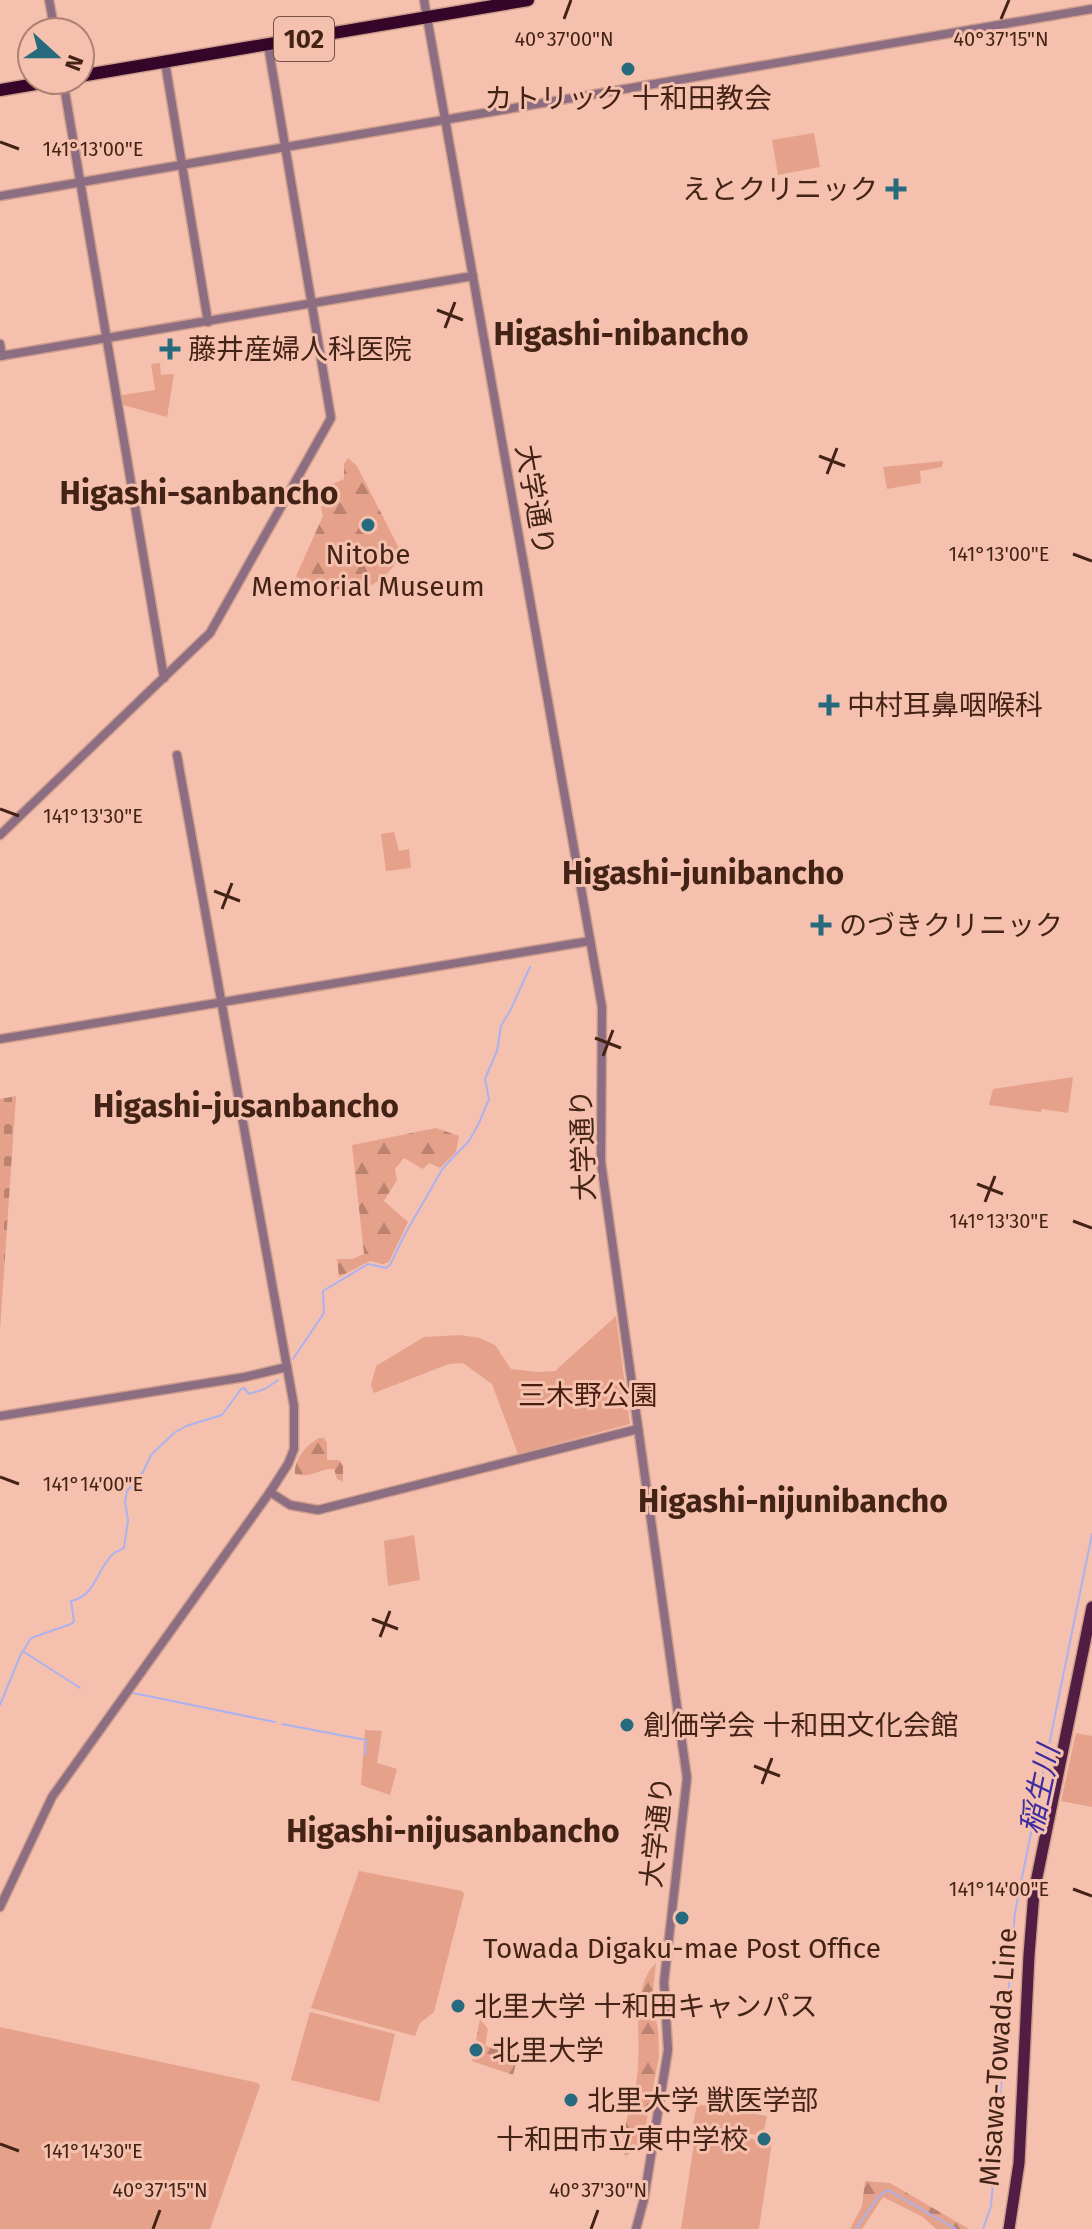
<svg xmlns="http://www.w3.org/2000/svg" width="1092" height="2229" viewBox="0 0 1092 2229" font-family="'Fira Sans','Noto Sans JP',sans-serif">
	<defs>
		<pattern id="forest-firs" width="22" height="20" patternUnits="userSpaceOnUse" patternTransform="scale(2)"><rect width="22" height="20" fill="#e5a189"/><path d="M5 1l3.5 6h-7zM16 11l3.5 6h-7z" fill="#bb836f"/></pattern>
		<pattern id="cemetery-stones" width="16" height="16" patternUnits="userSpaceOnUse" patternTransform="scale(2)"><rect width="16" height="16" fill="#e5a189"/><path d="M2 7V4a2 2 0 0 1 4 0v3zM10 15v-3a2 2 0 0 1 4 0v3z" fill="#bb836f"/></pattern>
	</defs>
	<rect width="100%" height="100%" fill="#f5c1ae"/>
	<!-- green -->
	<g fill="#e5a189">
		<path d="M 814,133 L 820,167 L 778,175 L 772,140 Z"/>
		<path d="M 160,363 L 161,375 L 174,374 L 167,417 L 123,405 L 122,395 L 155,390 L 151,364 Z"/>
		<path d="M 943,461 L 942,467 L 920,471 L 921,483 L 887,489 L 883,467 Z"/>
		<path d="M 394,832 L 399,851 L 409,849 L 411,868 L 386,871 L 381,834 Z"/>
		<path d="M 1073,1077 L 1068,1113 L 1042,1109 L 1041,1112 L 989,1105 L 993,1089 Z"/>
		<path d="M 616,1316 L 630,1424 L 518,1454 L 492,1384 L 463,1363 L 449,1364 L 374,1393 L 371,1385 L 376,1366 L 424,1337 L 460,1335 L 480,1338 L 495,1345 L 511,1369 L 537,1372 L 555,1371 Z"/>
		<path d="M 414,1535 L 420,1580 L 388,1586 L 384,1541 Z"/>
		<path d="M 365,1730 L 382,1731 L 377,1763 L 397,1769 L 390,1795 L 361,1785 Z"/>
		<path d="M 1076,1733 L 1092,1736 L 1092,1807 L 1061,1801 Z"/>
		<path d="M 359,1871 L 462,1891 L 464,1894 L 434,2012 L 420,2023 L 415,2036 L 311,2008 Z"/>
		<path d="M 310,2012 L 395,2034 L 379,2102 L 291,2080 Z"/>
		<path d="M 0,2027 L 258,2083 L 260,2086 L 210,2229 L 0,2229 Z"/>
		<path d="M 697,2104 L 767,2116 L 763,2136 L 693,2124 Z"/>
		<path d="M 696,2130 L 772,2142 L 759,2229 L 681,2229 Z"/>
	</g>
	<!-- forest -->
	<g fill="url(#forest-firs)">
		<path d="M 348,458 L 357,466 L 402,554 C 374,600 345,594 299,579 L 296,576 L 323,516 L 321,508 L 330,485 L 344,479 L 344,464 Z"/>
		<path d="M 436,1128 L 459,1136 L 456,1152 L 440,1168 L 429,1163 L 423,1169 L 404,1158 L 395,1169 L 397,1180 L 384,1201 L 408,1222 L 389,1262 L 382,1264 L 370,1261 L 339,1277 L 337,1259 L 352,1259 L 364,1254 L 352,1145 Z"/>
		<path d="M 319,1438 L 324,1438 L 327,1443 L 327,1460 L 339,1460 L 343,1465 L 343,1482 L 337,1479 L 334,1469 C 319,1468 311,1479 295,1474 C 294,1459 306,1445 319,1438 Z"/>
		<path d="M 656,1963 L 652,2001 L 658,2029 L 659,2056 L 642,2146 L 632,2144 L 629,2154 L 625,2156 C 617,2137 635,2099 637,2077 C 642,2045 630,1987 656,1963 Z"/>
		<path d="M 480,2019 L 488,2029 L 485,2046 L 518,2056 L 513,2075 L 472,2061 Z"/>
		<path d="M 865,2181 L 890,2183 L 969,2229 L 936,2229 L 923,2217 L 883,2197 L 862,2229 L 850,2229 L 862,2206 Z"/>
	</g>
	<!-- cemetery -->
	<path fill="url(#cemetery-stones)" d="M 16,1096 L 0,1330 L 0,1099 Z"/>
	<g fill="none" stroke-linecap="round" stroke-linejoin="round">
		<!-- stream -->
		<g stroke="#acb2ef" stroke-width="2">
			<path d="M 293,1359 L 324,1313 L 323,1291 L 368,1264 L 386,1268 L 390,1265 L 405,1234 L 443,1168 L 469,1141 L 479,1123 L 489,1099 L 485,1079 L 497,1051 L 501,1026 L 511,1009 L 530,967"/>
			<path d="M 24,1652 L 80,1688"/>
			<path d="M 133,1693 L 275,1722"/>
			<path d="M 0,1705 L 20,1656 L 31,1638 L 71,1624 L 74,1621 L 71,1601 C 96,1596 96,1570 113,1554 C 116,1551 121,1550 124,1548 L 128,1520 L 125,1502 L 127,1491 L 143,1472 L 151,1455 L 174,1433 L 186,1426 L 222,1415 L 241,1389 L 244,1388 L 249,1394 L 265,1389 L 278,1380"/>
			<path d="M 282,1724 L 366,1740 L 365,1755"/>
			<path d="M 1004,2048 L 1015,1912 L 1092,1534"/>
			<path d="M 856,2229 L 878,2197 L 888,2190 L 956,2229"/>
			<path d="M 983,2229 L 991,2206 L 1003,2064"/>
		</g>
		<!-- minor casing -->
		<g stroke="#ce9e8d" stroke-width="11">
			<g id="minor">
				<path d="M 49,0 L 55,32"/>
				<path d="M 424,0 L 602,1007 L 601,1162 L 687,1778 L 664,1982 L 668,2050 L 644,2199 L 636,2229"/>
				<path d="M 165,62 L 208,322"/>
				<path d="M 63,80 L 164,678"/>
				<path d="M 0,196 L 1092,9"/>
				<path d="M 0,344 L 2,356"/>
				<path d="M 0,356 L 473,276"/>
				<path d="M 0,835 L 210,633 L 331,418 L 268,45"/>
				<path d="M 0,1039 L 590,941"/>
				<path d="M 0,1416 L 245,1377 L 287,1367"/>
				<path d="M 270,1492 L 290,1505 L 318,1510 L 638,1429"/>
				<path d="M 0,1907 L 52,1797 L 270,1492 L 288,1464 L 294,1449 L 294,1406 L 177,755"/>
			</g>
		</g>
		<!-- major casing -->
		<g stroke="#ce9e8d" stroke-width="14">
			<path id="major" d="M 1009,2229 L 1019,2163 L 1029,1955 L 1034,1892 L 1092,1607"/>
		</g>
		<!-- highway casing -->
		<g stroke="#ce9e8d" stroke-width="15">
			<g id="highway">
				<path d="M 80,76 L 528,0"/>
				<path d="M 0,90 L 59,80"/>
			</g>
		</g>
		<!-- minor -->
		<use href="#minor" stroke="#8c6d81" stroke-width="8"/>
		<!-- major -->
		<use href="#major" stroke="#511d42" stroke-width="11"/>
		<!-- highway -->
		<use href="#highway" stroke="#350629" stroke-width="12"/>
	</g>
	<!-- ticks -->
	<path fill="none" stroke="#442317" stroke-width="3" d="M 564,19 L 571,0M 1001,19 L 1009,0M 0,142 L 19,149M 437,310 L 463,320M 445,328 L 455,302M 819,456 L 845,466M 827,474 L 837,448M 1073,554 L 1092,561M 0,809 L 19,816M 214,891 L 240,901M 222,909 L 232,883M 595,1038 L 621,1048M 603,1056 L 613,1030M 977,1184 L 1003,1194M 985,1202 L 995,1176M 1073,1221 L 1092,1228M 0,1477 L 19,1484M 372,1619 L 398,1629M 380,1637 L 390,1611M 754,1766 L 780,1776M 762,1784 L 772,1758M 1073,1889 L 1092,1896M 0,2144 L 19,2151M 153,2229 L 160,2210M 591,2229 L 598,2210"/>
	<!-- markers -->
	<g fill="#286a7d" stroke="#f5c1ae" stroke-width="3">
		<circle cx="628" cy="69" r="8"/>
		<path d="M892 177h8v8h8v8h-8v8h-8v-8h-8v-8h8z"/>
		<path d="M166 337h8v8h8v8h-8v8h-8v-8h-8v-8h8z"/>
		<circle cx="368" cy="525" r="8"/>
		<path d="M825 693h8v8h8v8h-8v8h-8v-8h-8v-8h8z"/>
		<path d="M817 913h8v8h8v8h-8v8h-8v-8h-8v-8h8z"/>
		<circle cx="627" cy="1725" r="8"/>
		<circle cx="682" cy="1918" r="8"/>
		<circle cx="458" cy="2006" r="8"/>
		<circle cx="476" cy="2050" r="8"/>
		<circle cx="571" cy="2100" r="8"/>
		<circle cx="764" cy="2139" r="8"/>
	</g>
	<g text-anchor="middle" dominant-baseline="central" stroke-width="6" stroke-linejoin="round" paint-order="stroke">
		<!-- shield labels -->
		<rect fill="#f5c1ae" stroke="#795244" stroke-width="2" x="274" y="17" width="60" height="44" rx="6"/>
		<g font-size="26" font-weight="bold" fill="#442317">
			<text x="304" y="39">102</text>
		</g>
		<!-- poi labels -->
		<g font-size="28" fill="#442317" stroke="#f5c1ae" text-anchor="start">
			<text x="628" y="98" text-anchor="middle">カトリック 十和田教会</text>
			<text x="878" y="189" text-anchor="end">えとクリニック</text>
			<text x="188" y="349">藤井産婦人科医院</text>
			<text x="368" y="554" text-anchor="middle">Nitobe<tspan x="368" dy="32">Memorial Museum</tspan></text>
			<text x="847" y="705">中村耳鼻咽喉科</text>
			<text x="839" y="925">のづきクリニック</text>
			<text x="643" y="1725">創価学会 十和田文化会館</text>
			<text x="682" y="1948" text-anchor="middle">Towada Digaku-mae Post Office</text>
			<text x="474" y="2006">北里大学 十和田キャンパス</text>
			<text x="492" y="2050">北里大学</text>
			<text x="587" y="2100">北里大学 獣医学部</text>
			<text x="748" y="2139" text-anchor="end">十和田市立東中学校</text>
		</g>
		<!-- street labels -->
		<g font-size="28" fill="#442317" stroke="#f5c1ae">
			<text transform="translate(535 500) rotate(80)">大学通り</text>
			<text transform="translate(583 1145) rotate(-92)">大学通り</text>
			<text transform="translate(657 1832) rotate(-84)">大学通り</text>
			<text transform="translate(998 2057) rotate(-86)">Misawa-Towada Line</text>
		</g>
		<!-- park labels -->
		<g font-size="28" fill="#4a1f0f" stroke="#f5c1ae">
			<text x="588" y="1395">三木野公園</text>
		</g>
		<!-- water labels -->
		<g font-size="30" font-style="italic" fill="#3b2da0" stroke="#f5c1ae">
			<text transform="translate(1040 1790) rotate(-78)">稲生川</text>
		</g>
		<!-- quarter labels -->
		<g font-size="32" font-weight="bold" fill="#442317" stroke="#f5c1ae">
			<text x="621" y="334">Higashi-nibancho</text>
			<text x="199" y="493">Higashi-sanbancho</text>
			<text x="703" y="873">Higashi-junibancho</text>
			<text x="246" y="1106">Higashi-jusanbancho</text>
			<text x="793" y="1501">Higashi-nijunibancho</text>
			<text x="453" y="1831">Higashi-nijusanbancho</text>
		</g>
	</g>
	<g font-size="20" text-anchor="middle" fill="#442317" stroke="#f5c1ae" stroke-width="6" stroke-linejoin="round" paint-order="stroke">
		<text x="564" y="46">40°37'00"N</text>
		<text x="1001" y="46">40°37'15"N</text>
		<text x="93" y="156">141°13'00"E</text>
		<text x="999" y="561">141°13'00"E</text>
		<text x="93" y="823">141°13'30"E</text>
		<text x="999" y="1228">141°13'30"E</text>
		<text x="93" y="1491">141°14'00"E</text>
		<text x="999" y="1896">141°14'00"E</text>
		<text x="93" y="2158">141°14'30"E</text>
		<text x="160" y="2197">40°37'15"N</text>
		<text x="598" y="2197">40°37'30"N</text>
	</g>
	<!-- north arrow -->
	<g transform="translate(56 56) rotate(111)"><circle r="38" fill="#f5c1ae" stroke="#ae8272" stroke-width="2"/>
	<path d="M0-6L14 30L0 20L-14 30Z" fill="#286a7d"/>
	<text y="-12" font-size="22" font-weight="bold" text-anchor="middle" fill="#442317">N</text>
	</g>
</svg>
